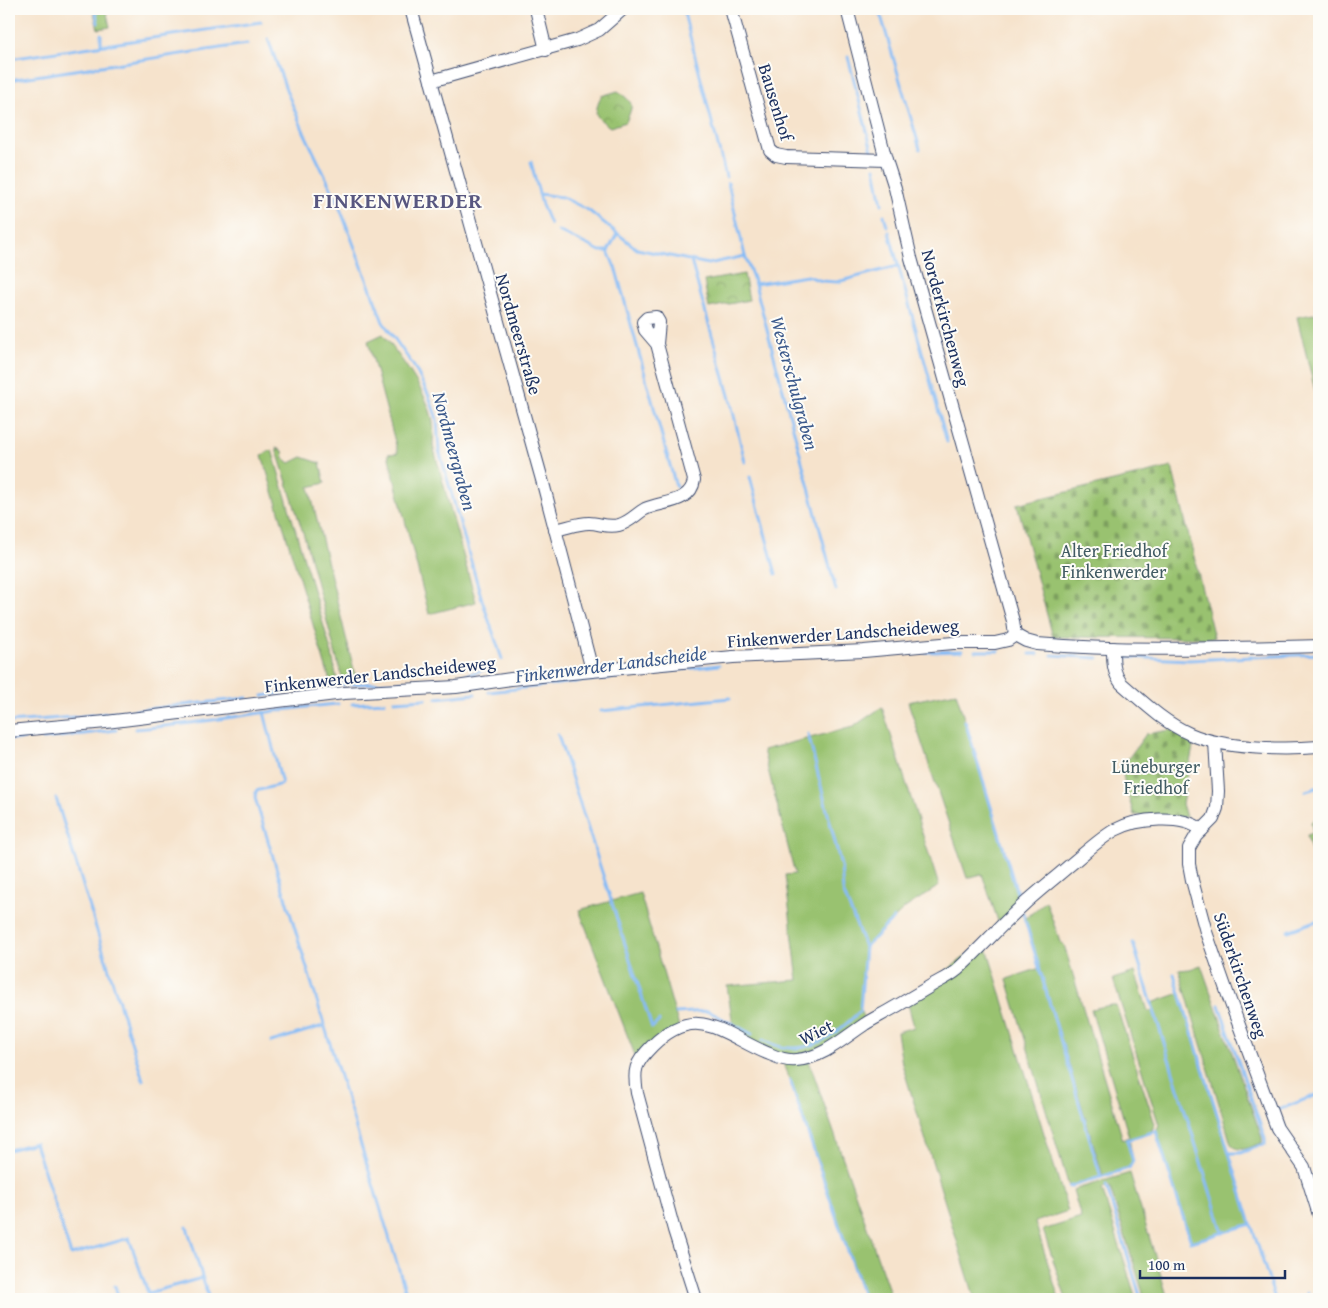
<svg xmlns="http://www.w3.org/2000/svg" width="1328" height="1308" viewBox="0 0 1328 1308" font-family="'Gentium Book Plus',serif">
	<defs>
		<pattern id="cemetery-stones" width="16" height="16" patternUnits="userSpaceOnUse" patternTransform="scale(1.25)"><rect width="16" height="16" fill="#99c26f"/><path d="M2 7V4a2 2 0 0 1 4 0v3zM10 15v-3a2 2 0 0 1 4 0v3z" fill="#7c9e5e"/></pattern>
		<pattern id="park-crowns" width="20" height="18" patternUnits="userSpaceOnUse" patternTransform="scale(1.25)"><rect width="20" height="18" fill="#99c26f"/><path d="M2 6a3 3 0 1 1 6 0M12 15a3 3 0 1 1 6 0" fill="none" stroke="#7c9e5e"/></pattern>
	</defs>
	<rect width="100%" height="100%" fill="#fdfcf7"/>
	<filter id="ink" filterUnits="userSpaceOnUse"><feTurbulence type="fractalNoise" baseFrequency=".02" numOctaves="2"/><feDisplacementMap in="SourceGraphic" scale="10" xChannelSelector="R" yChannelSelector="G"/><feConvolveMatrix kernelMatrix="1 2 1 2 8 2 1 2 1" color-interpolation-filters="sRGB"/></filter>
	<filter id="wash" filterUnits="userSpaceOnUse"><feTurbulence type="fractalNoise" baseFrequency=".0096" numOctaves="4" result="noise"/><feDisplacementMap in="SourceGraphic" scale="20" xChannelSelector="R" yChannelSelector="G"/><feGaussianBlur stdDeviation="1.12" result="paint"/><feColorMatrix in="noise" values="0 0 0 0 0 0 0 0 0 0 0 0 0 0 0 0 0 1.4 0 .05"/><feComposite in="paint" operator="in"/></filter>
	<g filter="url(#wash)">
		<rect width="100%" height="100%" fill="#f6e3cc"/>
		<!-- green -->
		<g fill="#99c26f" stroke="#5a7866">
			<path d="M 93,9 L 106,9 L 110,27 L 98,29 Z"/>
			<path d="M 1319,313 L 1319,407 L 1297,317 Z"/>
			<path d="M 383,334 C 401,359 428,392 433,423 C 434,430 433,439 433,446 L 476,602 L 429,614 L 388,454 L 398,453 L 368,341 Z"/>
			<path d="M 276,448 L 283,451 L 284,458 L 290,463 L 302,457 L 320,463 L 325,483 L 309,487 L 356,678 L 342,678 L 305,539 Z"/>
			<path d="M 272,450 L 332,654 L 337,680 L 330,681 L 262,455 Z"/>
			<path d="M 956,692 L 1021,907 L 1000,927 L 982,874 L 967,878 L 908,702 Z"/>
			<path d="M 882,707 L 939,886 L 905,908 L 865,947 L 860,1010 L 866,1023 L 808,1058 L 892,1299 L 864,1299 L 783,1060 L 735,1038 L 727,986 L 798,980 L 785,875 L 795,874 L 763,750 L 853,727 Z"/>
			<path d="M 1319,815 L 1319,865 L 1315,866 L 1307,835 L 1313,833 L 1311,822 Z"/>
			<path d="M 640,893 L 679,1027 L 638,1063 L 579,910 Z"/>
			<path d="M 1046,901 L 1060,942 L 1064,945 L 1123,1140 L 1129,1137 L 1091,1009 L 1111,1005 L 1116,1005 L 1155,1124 L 1151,1132 L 1131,1139 L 1129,1138 L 1133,1161 L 1129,1168 L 1103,1176 L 1054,1016 L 1101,1177 L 1069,1187 L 1007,979 L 1040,968 L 1025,919 Z"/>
			<path d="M 985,942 L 1068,1211 L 1035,1222 L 1059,1299 L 975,1299 L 902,1064 L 897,1032 L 914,1027 L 907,1000 Z"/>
			<path d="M 1201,965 L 1262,1138 L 1262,1143 C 1250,1147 1240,1154 1231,1144 L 1179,970 L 1190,969 Z"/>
			<path d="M 1135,972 L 1148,1011 L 1154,1011 L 1152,1003 L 1180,993 L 1251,1224 L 1191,1242 L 1156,1131 L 1159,1125 L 1113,979 Z"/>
			<path d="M 1130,1173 L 1168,1299 L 1145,1299 L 1109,1185 L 1102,1189 L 1136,1299 L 1066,1299 L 1043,1230 L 1081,1218 L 1073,1190 Z"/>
		</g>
		<!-- cemetery -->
		<g fill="url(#cemetery-stones)" stroke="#5a7866">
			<path d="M 1172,467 L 1214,638 L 1053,637 L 1017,504 Z"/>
			<path d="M 1170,730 L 1187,737 L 1193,747 L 1182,804 L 1186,817 L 1134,815 L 1125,786 L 1122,767 L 1146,734 Z"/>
		</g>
		<!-- park -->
		<g fill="url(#park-crowns)" stroke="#5a7866">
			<path d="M 618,91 C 634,104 634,103 626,122 L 610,127 C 593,115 594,115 601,96 Z"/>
			<path d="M 744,274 L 749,300 L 709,308 L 704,281 Z"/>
		</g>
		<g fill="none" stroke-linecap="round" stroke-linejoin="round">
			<!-- stream -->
			<g stroke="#87bcf5" stroke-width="3">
				<path d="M 95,9 L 98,23"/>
				<path d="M 683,9 L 726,177"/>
				<path d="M 879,9 L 920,149"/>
				<path d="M 101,34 L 101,45"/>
				<path d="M 268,39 L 287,92 L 304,132 L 338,203 L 383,322 L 415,368 L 429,396 L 437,419 L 439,450 L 482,600 L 502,659"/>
				<path d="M 848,57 L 872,151"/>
				<path d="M 9,59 L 261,22"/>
				<path d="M 9,80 L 247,44"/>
				<path d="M 531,162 L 542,205 L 550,224"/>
				<path d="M 875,168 L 882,204"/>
				<path d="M 728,183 L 745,256 L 755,284 L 836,590"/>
				<path d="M 539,194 L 562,197 L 588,210 L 637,249 L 708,264 L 745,256"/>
				<path d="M 884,215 L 887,226"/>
				<path d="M 558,231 L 600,251 L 608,251 L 617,234"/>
				<path d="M 889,232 L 947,442"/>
				<path d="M 608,251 L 616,270 L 676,487"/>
				<path d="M 691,261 L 730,399 L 745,462"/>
				<path d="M 755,284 L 807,276 L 822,281 L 837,282 L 898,266"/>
				<path d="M 750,477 L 776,574"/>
				<path d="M 975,651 L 998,651"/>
				<path d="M 923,652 L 962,651"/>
				<path d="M 1030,654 L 1038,654"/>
				<path d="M 1052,655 L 1098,658"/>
				<path d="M 1127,657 L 1189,660 L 1319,654"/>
				<path d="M 489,692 L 719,665"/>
				<path d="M 263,696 L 331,685 L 429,681 L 456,678 L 490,668"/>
				<path d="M 437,698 L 475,694"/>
				<path d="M 394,701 L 426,699"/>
				<path d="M 352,704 L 384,702"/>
				<path d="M 601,711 L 730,698"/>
				<path d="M 264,712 L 282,784 L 256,791 L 255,798 L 408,1299"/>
				<path d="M 965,721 L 1017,893"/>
				<path d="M 9,722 L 74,717 L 247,698"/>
				<path d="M 135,729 C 203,724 270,709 338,704"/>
				<path d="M 808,734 L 841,866 L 843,891 L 865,947"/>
				<path d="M 558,735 L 652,1028 L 659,1021"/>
				<path d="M 11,739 L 24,739"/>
				<path d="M 43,739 L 116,730"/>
				<path d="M 1306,791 L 1319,787"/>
				<path d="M 56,798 L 143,1080"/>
				<path d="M 1023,913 L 1101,1177"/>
				<path d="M 1288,931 L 1319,920"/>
				<path d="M 1133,943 L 1223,1233"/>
				<path d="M 1174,974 L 1251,1224"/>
				<path d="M 1219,1005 L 1265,1139 L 1265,1144 L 1240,1153 L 1230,1153"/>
				<path d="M 676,1013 L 708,1011 L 752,1034"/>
				<path d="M 763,1040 C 802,1061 833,1038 860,1011 L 865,947 L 894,918"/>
				<path d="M 271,1042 L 323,1026"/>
				<path d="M 790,1080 L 864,1299"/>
				<path d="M 1278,1110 L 1319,1094"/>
				<path d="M 9,1150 L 35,1143 L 71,1255 L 129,1238 L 148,1293 L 202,1278"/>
				<path d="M 1106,1185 L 1141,1299"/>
				<path d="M 1069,1187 L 1129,1168 L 1133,1161 L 1127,1140 L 1156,1131 L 1191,1242 L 1251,1224 L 1275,1299"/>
				<path d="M 187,1227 L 209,1299"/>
				<path d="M 115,1286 L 119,1299"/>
				<path d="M 1307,1293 L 1309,1299"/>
			</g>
		</g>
	</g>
	<g filter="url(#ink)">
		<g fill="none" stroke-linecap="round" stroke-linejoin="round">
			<!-- minor casing -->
			<g stroke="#3c4a6e" stroke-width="14">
				<g id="minor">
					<path d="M 411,9 L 544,487 L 592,670"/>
					<path d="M 536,9 L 546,50"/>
					<path d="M 731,9 L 770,150 L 776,155 L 786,157 L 886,160"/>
					<path d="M 847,9 L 886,160 L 895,188 L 911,258 L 1013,621 L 1015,635"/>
					<path d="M 431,81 L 577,40 L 599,30 L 623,9"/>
					<path d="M 555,530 C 566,528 578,523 589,523 C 600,523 607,528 619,525 C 630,522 636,514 645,509 C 663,501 691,503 694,480 L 657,344 L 659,322 L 656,317 L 647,318 L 643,322 L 645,330 L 657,344"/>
					<path d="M 1015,635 L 1026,641 L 1037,644 C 1131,652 1225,648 1319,646"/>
					<path d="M 1113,648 C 1113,662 1113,672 1121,683 C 1143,702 1163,722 1190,734 C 1224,749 1282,750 1319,747"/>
					<path d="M 9,731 L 106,722 L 344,693 L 456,687 L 511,679 L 733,657 L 864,651 L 953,643 L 995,643 L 1008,640 L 1015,635"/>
					<path d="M 1215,742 L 1218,791 L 1217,808 L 1213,819 L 1196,836 L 1189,848 L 1189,864 L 1192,880 L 1206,932 L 1229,998 L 1277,1128 L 1304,1167 L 1319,1215"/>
					<path d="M 696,1299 L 674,1230 L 637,1093 C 633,1070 635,1063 652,1046 C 697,1002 722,1034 767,1053 C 777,1057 785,1061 796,1060 C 823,1058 844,1038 865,1024 C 873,1019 881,1015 888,1011 C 904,1002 919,993 934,984 C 941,980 950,976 957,970 C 979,950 999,927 1021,907 C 1037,892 1054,879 1070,865 C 1085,853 1099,839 1115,830 C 1137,818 1182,814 1202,830"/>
				</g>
			</g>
			<!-- minor -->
			<use href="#minor" stroke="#fff" stroke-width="12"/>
		</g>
	</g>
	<g text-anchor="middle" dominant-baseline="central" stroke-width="4" stroke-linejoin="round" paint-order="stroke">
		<!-- street labels -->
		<g font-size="18" fill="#1b2f5e" stroke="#fdfcf7">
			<text transform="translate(776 102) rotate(73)">Bausenhof</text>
			<text transform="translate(946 318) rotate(75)">Norderkirchenweg</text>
			<text transform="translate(519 334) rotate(74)">Nordmeerstraße</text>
			<text transform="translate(843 633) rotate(-4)">Finkenwerder Landscheideweg</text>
			<text transform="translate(380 674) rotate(-6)">Finkenwerder Landscheideweg</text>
			<text transform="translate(1241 975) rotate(71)">Süderkirchenweg</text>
			<text transform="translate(816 1032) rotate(-26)">Wiet</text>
		</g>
		<!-- park labels -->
		<g font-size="18" fill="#415b63" stroke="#fdfcf7">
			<text x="1114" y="550">Alter Friedhof<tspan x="1114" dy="21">Finkenwerder</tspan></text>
			<text x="1156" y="766">Lüneburger<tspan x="1156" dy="21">Friedhof</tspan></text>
		</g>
		<!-- water labels -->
		<g font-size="19" font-style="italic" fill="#3b598b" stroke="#fdfcf7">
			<text transform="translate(795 383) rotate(75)">Westerschulgraben</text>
			<text transform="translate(455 451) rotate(75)">Nordmeergraben</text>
			<text transform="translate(611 664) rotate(-7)">Finkenwerder Landscheide</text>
		</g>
		<!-- district labels -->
		<g font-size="22" font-weight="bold" letter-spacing="1" fill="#585780" stroke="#fdfcf7">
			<text x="398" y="200">FINKENWERDER</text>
		</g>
	</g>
	<!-- margin -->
	<rect width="1328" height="1308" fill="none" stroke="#fdfcf7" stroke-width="30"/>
	<!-- scale -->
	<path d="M1140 1270v8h145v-8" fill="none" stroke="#1b2f5e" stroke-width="2.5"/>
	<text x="1148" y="1270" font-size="15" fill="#1b2f5e" stroke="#fdfcf7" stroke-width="4" paint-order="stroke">100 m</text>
</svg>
